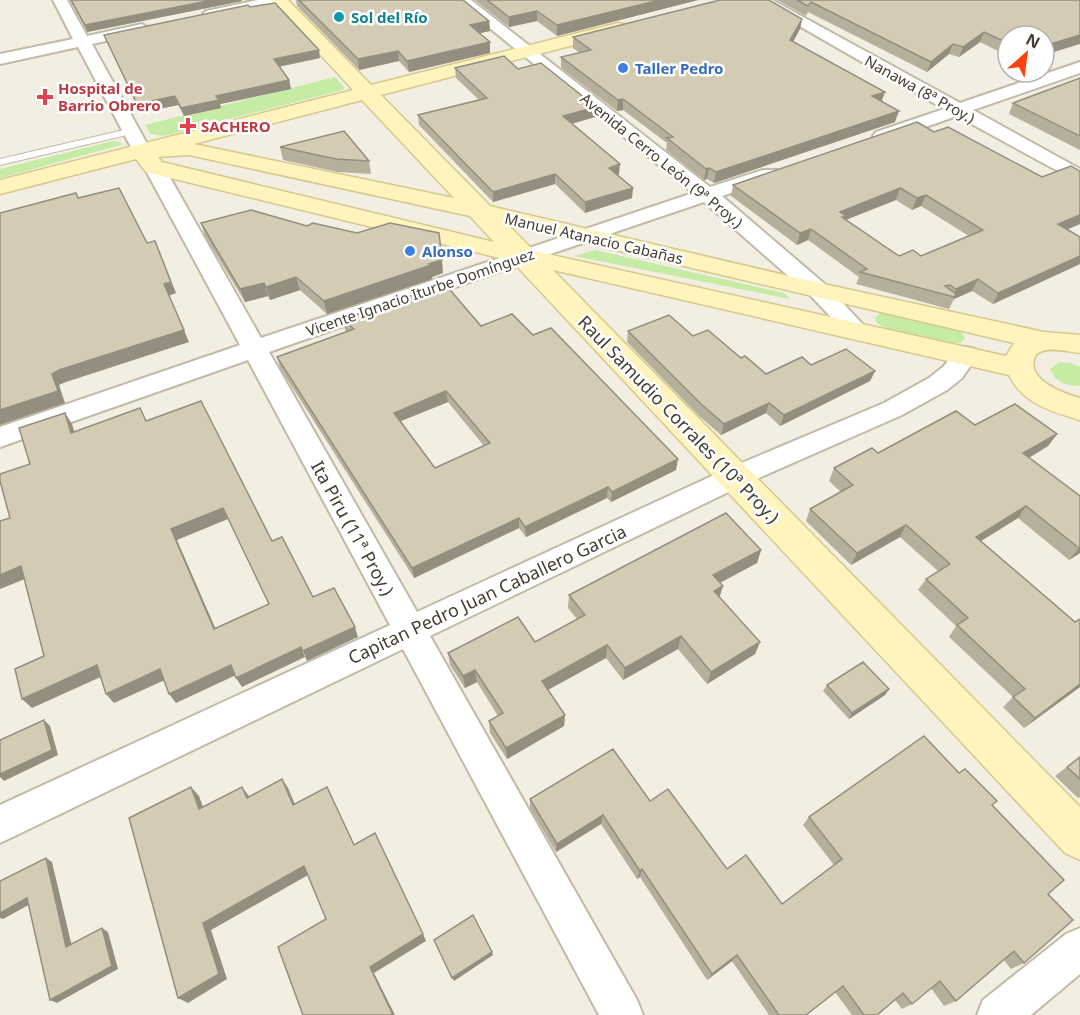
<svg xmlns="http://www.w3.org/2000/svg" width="1080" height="1015" viewBox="0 0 1080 1015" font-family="'Noto Sans',sans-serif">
	<rect width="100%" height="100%" fill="#f2eee1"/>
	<!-- green -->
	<g fill="#c6eba5">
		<path d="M 335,77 L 344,87 L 343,90 L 163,136 L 151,134 L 145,125 Z"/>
		<path d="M 113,141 L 121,142 L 121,145 L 0,178 L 0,169 Z"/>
		<path d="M 595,250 L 784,293 L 790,299 L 574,256 Z"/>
		<path d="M 891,312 L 958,328 L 965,338 L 961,343 L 954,344 L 885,328 L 877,323 L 875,318 L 880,313 Z"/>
		<path d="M 1059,362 L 1071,363 L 1080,367 L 1080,386 C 1067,386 1054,382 1050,369 Z"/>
	</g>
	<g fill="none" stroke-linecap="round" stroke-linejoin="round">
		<!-- lane casing -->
		<g stroke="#c0baa6" stroke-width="2">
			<path id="lane" d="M 132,128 L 136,131 L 135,133 L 0,165 L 0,159 Z"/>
		</g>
		<!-- street casing -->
		<g stroke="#c0baa6" stroke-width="4">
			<g id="street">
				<path d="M 53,0 L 67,0 L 87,36 L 142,24 L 150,29 L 147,32 L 92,44 L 151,151 L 149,155 L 135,155 L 133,151 L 78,47 L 0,64 L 0,54 L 73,39 Z"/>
				<path d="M 258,0 L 286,0 L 279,4 L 211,19 L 203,14 L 206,11 Z"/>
				<path d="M 455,0 L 471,0 L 710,187 L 763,170 L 777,170 L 780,174 L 777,178 L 722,196 L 827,286 L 867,329 L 863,334 L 855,337 L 847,334 L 811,296 L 704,202 L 562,250 L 269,352 L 417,612 L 725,470 L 884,403 L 929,378 L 944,366 L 957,349 L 966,347 L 975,349 L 978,355 L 962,378 L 947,390 L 902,415 L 745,484 L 430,636 L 637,1000 L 643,1015 L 599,1015 L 403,649 L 0,843 L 0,805 L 390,625 L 248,360 L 0,447 L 0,427 L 240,345 L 144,167 L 147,163 L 161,163 L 164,167 L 261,338 L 693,193 Z"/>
				<path d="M 754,0 L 772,0 L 960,103 L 1080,62 L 1080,73 L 973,110 L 1080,169 L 1080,183 L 957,116 L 888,140 L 876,140 L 873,136 L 876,132 L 944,109 Z"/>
				<path d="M 1080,928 L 1080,974 L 1031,1015 L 977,1015 L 983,1000 L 1066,934 Z"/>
			</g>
		</g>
		<!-- secondary casing -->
		<g stroke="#d6c88c" stroke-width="3">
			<path id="secondary" d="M 270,0 L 288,0 L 371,85 L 618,23 L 624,24 L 627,28 L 624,32 L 381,95 L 490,206 L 819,283 L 1044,332 L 1080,335 L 1080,353 C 1068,352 1055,347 1043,351 C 1038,352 1035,354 1034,360 C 1029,381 1065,394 1080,398 L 1080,420 C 1051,411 1023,404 1009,375 L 553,270 L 1080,807 L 1080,860 L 1065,853 L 512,261 L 146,172 L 136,159 L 0,194 L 0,180 L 353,90 ZM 362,100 L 454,198 L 194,144 ZM 189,155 L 470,216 L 494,242 L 162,162 L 158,157 ZM 508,225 L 1014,343 L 1006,356 L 534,251 Z"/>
		</g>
		<!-- lane -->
		<use href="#lane" fill="#fff" fill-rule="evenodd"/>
		<!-- street -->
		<use href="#street" fill="#fff" fill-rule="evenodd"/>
		<!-- secondary -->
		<use href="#secondary" fill="#fff4be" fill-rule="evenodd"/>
	</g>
	<!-- wall -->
	<g fill="#b6af9c" fill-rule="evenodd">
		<path d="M 70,0 L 241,0 L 242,1 L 87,32 Z"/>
		<path d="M 296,0 L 463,0 L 489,21 L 490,31 L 480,33 L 490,42 L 490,53 L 409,72 L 399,61 L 359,70 L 297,6 Z"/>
		<path d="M 475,0 L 698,0 L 557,36 L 537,21 L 509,27 Z"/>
		<path d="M 777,0 L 1080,0 L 1008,36 L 1008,56 L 980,42 L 959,57 L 949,54 L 927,72 L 808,12 L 806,16 Z"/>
		<path d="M 250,7 L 320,58 L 279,67 L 289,80 L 291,89 L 220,104 L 221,108 L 184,116 L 178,105 L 140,113 L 104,35 Z"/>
		<path d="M 802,19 L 800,29 L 793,42 L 882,101 L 895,122 L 714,183 L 707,179 L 704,180 L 666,150 L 667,143 L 623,110 L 617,111 L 561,68 L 561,57 L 580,53 L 573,48 L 573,37 Z"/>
		<path d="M 455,68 L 518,69 L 596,107 L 595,117 L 572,124 L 619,174 L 618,175 L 632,198 L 585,213 L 555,184 L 493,202 L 419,125 L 418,115 L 479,100 L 456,78 Z"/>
		<path d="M 1080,78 L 1080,150 L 1009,114 L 1013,103 Z"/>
		<path d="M 934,132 L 1042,177 L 1080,171 L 1080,224 L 1067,229 L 1080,237 L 1080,264 L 993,304 L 972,291 L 954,299 L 949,309 L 856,284 L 859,277 L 808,240 L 797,245 L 731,196 L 733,185 ZM 896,200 L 912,210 L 921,206 L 969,236 L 921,256 L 899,256 L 846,220 Z"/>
		<path d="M 280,147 L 369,161 L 371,174 L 338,172 L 283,160 Z"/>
		<path d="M 201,223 L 443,273 L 432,277 L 432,279 L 327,314 L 300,290 L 270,300 L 268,296 L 245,302 L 205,236 Z"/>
		<path d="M 343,319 L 481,326 L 533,335 L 676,470 L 611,502 L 607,498 L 526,537 L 519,528 L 414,578 L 280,368 L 277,357 L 347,332 L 345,330 ZM 448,402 L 484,446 L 435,468 L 401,421 Z"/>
		<path d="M 628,331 L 693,336 L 741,358 L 766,374 L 811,365 L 875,371 L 870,381 L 780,426 L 766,413 L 721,435 L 698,415 L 627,342 Z"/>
		<path d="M 975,425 L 1057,434 L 1048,446 L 1029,458 L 1080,496 L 1080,553 L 1069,560 L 1018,518 L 981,541 L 1080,687 L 1024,728 L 1003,707 L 1013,697 L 949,637 L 956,626 L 918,590 L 926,579 L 938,571 L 900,537 L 851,565 L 806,521 L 810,509 L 841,492 L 829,481 L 834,468 L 878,453 Z"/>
		<path d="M 761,550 L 757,563 L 720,583 L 720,598 L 760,642 L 755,654 L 707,684 L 678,649 L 623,680 L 606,658 L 548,690 L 565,715 L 564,726 L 507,759 L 490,733 L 489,721 L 498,716 L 477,682 L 465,688 L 450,665 L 448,653 L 535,642 L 577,619 L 568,608 L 569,595 Z"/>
		<path d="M 827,685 L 889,689 L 885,695 L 849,719 L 823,691 Z"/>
		<path d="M 1080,757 L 1080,797 L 1078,798 L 1055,776 Z"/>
		<path d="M 959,773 L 992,805 L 1048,894 L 1024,963 L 1011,969 L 1004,960 L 956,1001 L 944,1006 L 931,988 L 912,1004 L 902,1009 L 895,1000 L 877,1015 L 852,1015 L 835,992 L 806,1015 L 769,1015 L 732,961 L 707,980 L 640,877 L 637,879 L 601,824 L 556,852 L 530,808 L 530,799 L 650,801 L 727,869 L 782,904 L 834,865 L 803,825 L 809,817 Z"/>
	</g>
	<!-- shaded-wall -->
	<g fill="#948e7f">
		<path d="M 213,0 L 241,0 L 242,1 L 87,32 L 85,25 Z"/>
		<path d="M 660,0 L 698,0 L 557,36 L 557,25 Z"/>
		<path d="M 537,11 L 537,21 L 509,27 L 509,17 Z"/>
		<path d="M 802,19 L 800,29 L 788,51 L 790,40 Z"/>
		<path d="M 489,21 L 490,31 L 471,35 L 470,25 Z"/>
		<path d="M 984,32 L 980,42 L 959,57 L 963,47 Z"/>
		<path d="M 1080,35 L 1080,44 L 1044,55 L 1044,46 Z"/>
		<path d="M 490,42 L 490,53 L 409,72 L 407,61 Z"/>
		<path d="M 953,44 L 949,54 L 927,72 L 931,62 Z"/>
		<path d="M 319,50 L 320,58 L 276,67 L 274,59 Z"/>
		<path d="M 398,51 L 399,61 L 359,70 L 358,59 Z"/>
		<path d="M 289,80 L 291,89 L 220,104 L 221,108 L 184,116 L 181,108 L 216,96 Z"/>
		<path d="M 885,92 L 881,103 L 872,96 Z"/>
		<path d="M 175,96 L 178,105 L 140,113 L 137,104 Z"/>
		<path d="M 623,99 L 623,110 L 617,111 L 618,100 Z"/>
		<path d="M 596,107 L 595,117 L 563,126 L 563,116 Z"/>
		<path d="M 899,111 L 895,122 L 714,183 L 716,172 Z"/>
		<path d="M 620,164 L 619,174 L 609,178 L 609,168 Z"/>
		<path d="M 709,168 L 707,179 L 704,180 L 706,169 Z"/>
		<path d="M 555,174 L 555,184 L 493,202 L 493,192 Z"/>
		<path d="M 633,188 L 632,198 L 585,213 L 585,202 Z"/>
		<path d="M 900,188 L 896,200 L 845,220 L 843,227 L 840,212 Z"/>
		<path d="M 926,195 L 921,206 L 912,210 L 917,198 Z"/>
		<path d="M 1080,215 L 1080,224 L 1052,236 L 1058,224 Z"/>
		<path d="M 811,229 L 808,240 L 797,245 L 800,233 Z"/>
		<path d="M 155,241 L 176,293 L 168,296 L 164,284 Z"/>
		<path d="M 1080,256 L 1080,264 L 993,304 L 998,293 Z"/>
		<path d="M 442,260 L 443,273 L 432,277 L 432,279 L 327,314 L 324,301 Z"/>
		<path d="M 296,277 L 300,290 L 270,300 L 266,287 Z"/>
		<path d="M 978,279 L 972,291 L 954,299 L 954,297 L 952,297 L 956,289 Z"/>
		<path d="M 264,283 L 268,296 L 245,302 L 240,289 Z"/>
		<path d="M 184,330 L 189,342 L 66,382 L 59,385 L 65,403 L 0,425 L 0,410 L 52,374 L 59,370 Z"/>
		<path d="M 875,371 L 870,381 L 780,426 L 784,415 Z"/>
		<path d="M 446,391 L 448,402 L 396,423 L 394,413 Z"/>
		<path d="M 769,403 L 766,413 L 721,435 L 724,424 Z"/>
		<path d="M 65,413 L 72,424 L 78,444 L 71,433 Z"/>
		<path d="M 1057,434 L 1048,446 L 1015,466 L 1023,453 Z"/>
		<path d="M 678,459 L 676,470 L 611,502 L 612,492 Z"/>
		<path d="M 608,487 L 607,498 L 526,537 L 525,527 Z"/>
		<path d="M 1026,506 L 1018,518 L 968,549 L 976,537 Z"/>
		<path d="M 223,508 L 228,519 L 177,540 L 220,639 L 214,629 L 171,529 Z"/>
		<path d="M 519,518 L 519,528 L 414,578 L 412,568 Z"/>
		<path d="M 906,525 L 900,537 L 851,565 L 857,553 Z"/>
		<path d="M 1080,547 L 1080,553 L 1069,560 Z"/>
		<path d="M 761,550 L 757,563 L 710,588 L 713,575 Z"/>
		<path d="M 21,566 L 30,577 L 0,589 L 0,575 Z"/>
		<path d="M 723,586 L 719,599 L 714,591 Z"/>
		<path d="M 355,627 L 358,637 L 307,661 L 303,651 Z"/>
		<path d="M 681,636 L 678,649 L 623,680 L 625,668 Z"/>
		<path d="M 760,642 L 755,654 L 707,684 L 711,672 Z"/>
		<path d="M 607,645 L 606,658 L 542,693 L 542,681 Z"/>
		<path d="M 301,647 L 305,657 L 242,687 L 236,678 Z"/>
		<path d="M 97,665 L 105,675 L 32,708 L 22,699 Z"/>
		<path d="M 231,665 L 236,675 L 176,703 L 169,694 Z"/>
		<path d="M 160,669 L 167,679 L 114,703 L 106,694 Z"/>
		<path d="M 475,670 L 477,682 L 465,688 L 463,676 Z"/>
		<path d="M 1080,684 L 1080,687 L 1024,728 L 1035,718 Z"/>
		<path d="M 889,689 L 885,695 L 849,719 L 852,713 Z"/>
		<path d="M 565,715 L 564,726 L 507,759 L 506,748 Z"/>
		<path d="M 44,720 L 50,726 L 58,755 L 4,781 L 0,777 L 0,774 Z"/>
		<path d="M 282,779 L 288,788 L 299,814 L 293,805 Z"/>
		<path d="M 191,787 L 199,796 L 207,818 L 199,809 Z"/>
		<path d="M 242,787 L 249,796 L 253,807 L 247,798 Z"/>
		<path d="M 603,815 L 601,824 L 556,852 L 557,844 Z"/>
		<path d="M 46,858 L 52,862 L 73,951 L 66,947 Z"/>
		<path d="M 304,866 L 310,874 L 211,930 L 227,979 L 188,1003 L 178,998 L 203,923 Z"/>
		<path d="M 642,869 L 640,877 L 637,879 L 640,871 Z"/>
		<path d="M 27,898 L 34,902 L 3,919 L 0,918 L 0,913 Z"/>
		<path d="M 102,928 L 108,932 L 118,969 L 57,1003 L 50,1000 Z"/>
		<path d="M 423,934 L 426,941 L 374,973 L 395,1015 L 393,1015 L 370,967 Z"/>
		<path d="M 492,952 L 493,955 L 454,981 L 452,978 Z"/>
		<path d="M 737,955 L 732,961 L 707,980 L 712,974 Z"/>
	</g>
	<!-- building -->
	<g fill="#d4cbb5" stroke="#948e7f" stroke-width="1.5" fill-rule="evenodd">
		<path d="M 71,0 L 213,0 L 85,25 Z"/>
		<path d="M 299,0 L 463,0 L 489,21 L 470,25 L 490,42 L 407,61 L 398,51 L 358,59 Z"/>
		<path d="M 487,0 L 660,0 L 557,25 L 537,11 L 509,17 Z"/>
		<path d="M 720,0 L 769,0 L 802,19 L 790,40 L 885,92 L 872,96 L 899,111 L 716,172 L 709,168 L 706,169 L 667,138 L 673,137 L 623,99 L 618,100 L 561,57 L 591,50 L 573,37 Z"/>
		<path d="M 797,0 L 1080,0 L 1080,35 L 1044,46 L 1044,36 L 1008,36 L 1008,43 L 984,32 L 963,47 L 953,44 L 931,62 L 811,2 L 808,6 Z"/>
		<path d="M 275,3 L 319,50 L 274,59 L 289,80 L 216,96 L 219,100 L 181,108 L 175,96 L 137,104 L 104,35 L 248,5 L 250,7 Z"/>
		<path d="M 504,56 L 518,69 L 541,63 L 596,107 L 563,116 L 620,164 L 609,168 L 633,188 L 585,202 L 555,174 L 493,192 L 418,115 L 487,98 L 455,68 Z"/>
		<path d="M 1080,78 L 1080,136 L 1013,103 Z"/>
		<path d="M 917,122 L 934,132 L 948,127 L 1042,177 L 1071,166 L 1080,171 L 1080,215 L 1058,224 L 1080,237 L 1080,256 L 998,293 L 978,279 L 956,289 L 950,285 L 945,286 L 956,294 L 954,297 L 860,272 L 867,269 L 811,229 L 800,233 L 733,185 ZM 900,188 L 917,198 L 926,195 L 983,230 L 921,256 L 913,250 L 899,256 L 842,217 L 846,216 L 840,212 Z"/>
		<path d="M 344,131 L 369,161 L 336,159 L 280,147 Z"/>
		<path d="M 119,188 L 147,243 L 155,241 L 171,282 L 164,284 L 184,330 L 59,370 L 52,374 L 58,391 L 0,410 L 0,213 L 76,193 L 78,198 Z"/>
		<path d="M 251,210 L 307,226 L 313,223 L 357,233 L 390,223 L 439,233 L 442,260 L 429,264 L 431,265 L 324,301 L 296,277 L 266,287 L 264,283 L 240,289 L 201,223 Z"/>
		<path d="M 445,284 L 481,326 L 512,314 L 533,335 L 551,328 L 678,459 L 612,492 L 608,487 L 525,527 L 519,518 L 412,568 L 277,357 L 354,329 L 343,319 ZM 446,391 L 490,443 L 435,468 L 394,413 Z"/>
		<path d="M 669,315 L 693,336 L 708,330 L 741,358 L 745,356 L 766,374 L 802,357 L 811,365 L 846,349 L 875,371 L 784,415 L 769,403 L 724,424 L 701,404 L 628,331 Z"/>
		<path d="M 201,401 L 272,541 L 282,537 L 313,597 L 334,588 L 355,627 L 303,651 L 301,647 L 236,678 L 231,665 L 169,694 L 160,669 L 106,694 L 97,665 L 22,699 L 15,669 L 44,656 L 21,566 L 0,575 L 0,521 L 10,518 L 0,481 L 0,474 L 30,464 L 19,428 L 65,413 L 71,433 L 140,408 L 146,421 ZM 223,508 L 269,604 L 214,629 L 171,529 Z"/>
		<path d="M 1015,404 L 1057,434 L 1023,453 L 1080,496 L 1080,547 L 1079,548 L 1026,506 L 976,537 L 1075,622 L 1080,619 L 1080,684 L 1035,718 L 1013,697 L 1025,689 L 957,625 L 968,618 L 926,579 L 950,564 L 906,525 L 857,553 L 810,509 L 853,485 L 834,468 L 872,448 L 878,453 L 956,411 L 975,425 Z"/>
		<path d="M 726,513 L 761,550 L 713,575 L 723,586 L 714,591 L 760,642 L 711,672 L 681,636 L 625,668 L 607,645 L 542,681 L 565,715 L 506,748 L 489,721 L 503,713 L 475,670 L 463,676 L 448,653 L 518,617 L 535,642 L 585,615 L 569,595 Z"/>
		<path d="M 863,662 L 889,689 L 852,713 L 827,685 Z"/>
		<path d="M 44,720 L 52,750 L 0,774 L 0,740 Z"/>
		<path d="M 924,736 L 959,773 L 965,769 L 997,801 L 992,805 L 1064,880 L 1048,894 L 1073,920 L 1024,963 L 1014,951 L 956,1001 L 940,981 L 912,1004 L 903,993 L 877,1015 L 864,1015 L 843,986 L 806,1015 L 779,1015 L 737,955 L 712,974 L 642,869 L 640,871 L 603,815 L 557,844 L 530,799 L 613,749 L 650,801 L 668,789 L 727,869 L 746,855 L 782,904 L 842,859 L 809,817 Z"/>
		<path d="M 1080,757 L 1080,779 L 1067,767 Z"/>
		<path d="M 282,779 L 293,805 L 327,787 L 354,845 L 375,833 L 423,934 L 370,967 L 393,1015 L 303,1015 L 278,947 L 326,919 L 304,866 L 203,923 L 219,974 L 178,998 L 129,818 L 191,787 L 199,809 L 242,787 L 247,798 Z"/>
		<path d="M 46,858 L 66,947 L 102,928 L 112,966 L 50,1000 L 27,898 L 0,913 L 0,881 Z"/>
		<path d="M 473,915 L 492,952 L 452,978 L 434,940 Z"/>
	</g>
	<!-- markers -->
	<circle fill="#0f9aa8" stroke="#fff" stroke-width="2" cx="339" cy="17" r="6"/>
	<g fill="#3f7fe0" stroke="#fff" stroke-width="2">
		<circle cx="623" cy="68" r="6"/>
		<circle cx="410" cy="251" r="6"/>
	</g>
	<g fill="#e0444e" stroke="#fff" stroke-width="2">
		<path d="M42 88h6v6h6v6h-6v6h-6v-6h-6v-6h6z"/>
		<path d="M185 117h6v6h6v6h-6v6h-6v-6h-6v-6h6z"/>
	</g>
	<g text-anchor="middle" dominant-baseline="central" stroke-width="5" stroke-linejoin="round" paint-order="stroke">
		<!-- far-culture labels -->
		<g font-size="15" font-weight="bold" fill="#0d838f" stroke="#fff" text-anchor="start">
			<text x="351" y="17">Sol del Río</text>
		</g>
		<!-- far-shop labels -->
		<g font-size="15" font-weight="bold" fill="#366cbe" stroke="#fff" text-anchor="start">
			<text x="635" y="68">Taller Pedro</text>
			<text x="422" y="251">Alonso</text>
		</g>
		<!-- far-health labels -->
		<g font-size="15" font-weight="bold" fill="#be3a42" stroke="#fff" text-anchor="start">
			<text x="58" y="88">Hospital de<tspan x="58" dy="17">Barrio Obrero</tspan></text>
			<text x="201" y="126">SACHERO</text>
		</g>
		<!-- far-street labels -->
		<g font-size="15" fill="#433e31" stroke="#fff">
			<text transform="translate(920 89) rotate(29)">Nanawa (8ª Proy.)</text>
			<text transform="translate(662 160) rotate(39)">Avenida Cerro León (9ª Proy.)</text>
			<text transform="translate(594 238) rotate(13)">Manuel Atanacio Cabañas</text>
			<text transform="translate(420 292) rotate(-19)">Vicente Ignacio Iturbe Domínguez</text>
		</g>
		<!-- street labels -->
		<g font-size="18" fill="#433e31" stroke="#fff">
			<text transform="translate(679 419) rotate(46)">Raul Samudio Corrales (10ª Proy.)</text>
			<text transform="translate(353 528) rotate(61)">Ita Piru (11ª Proy.)</text>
			<text transform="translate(487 594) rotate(-25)">Capitan Pedro Juan Caballero Garcia</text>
		</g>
	</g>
	<!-- north arrow -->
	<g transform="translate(1026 54) rotate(28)"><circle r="28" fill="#ffffff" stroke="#b4b2ad" stroke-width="1.5"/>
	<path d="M0-4.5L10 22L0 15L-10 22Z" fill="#ff420b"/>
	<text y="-9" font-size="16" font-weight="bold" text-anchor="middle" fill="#433e31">N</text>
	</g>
</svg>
